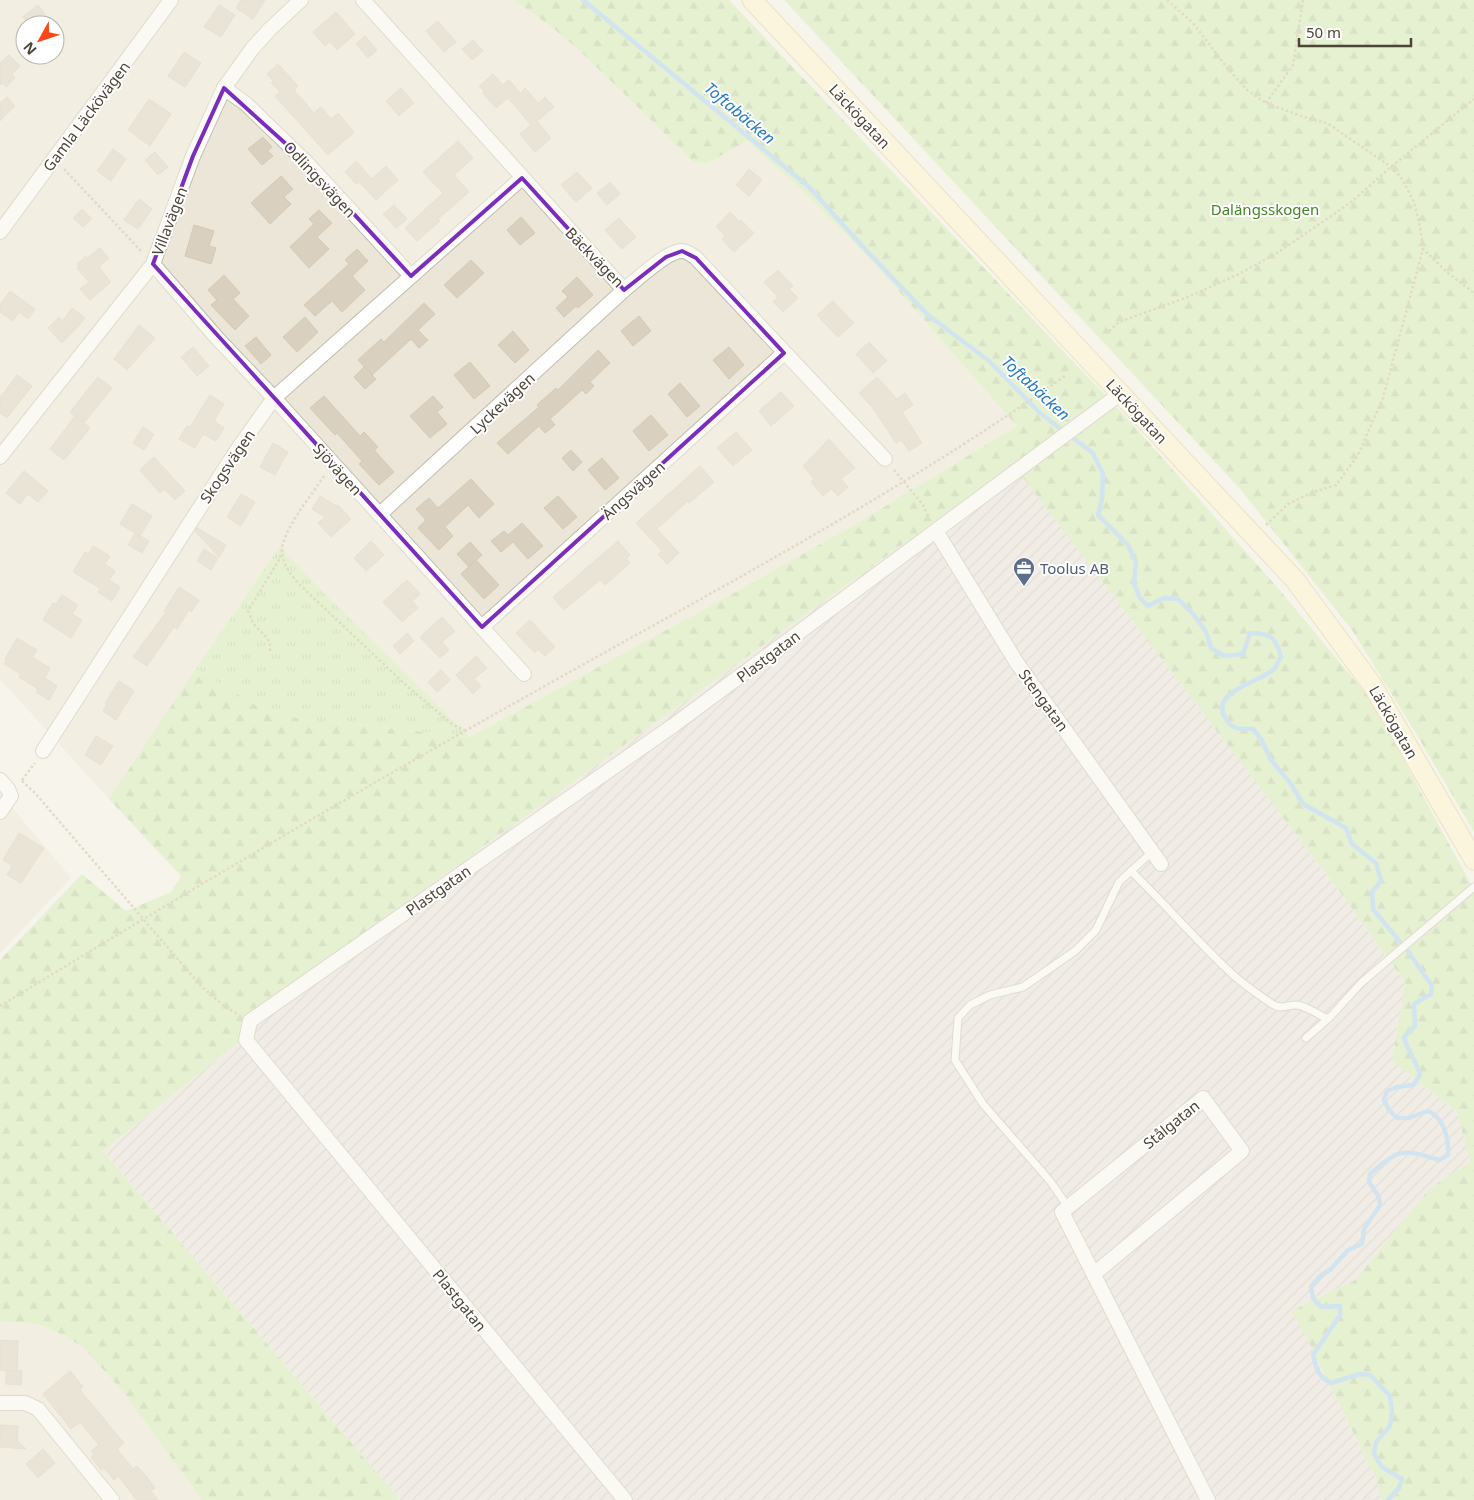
<svg xmlns="http://www.w3.org/2000/svg" width="1474" height="1500" viewBox="0 0 1474 1500" font-family="'Noto Sans',sans-serif">
	<defs>
		<pattern id="industrial-furrows" width="10" height="10" patternUnits="userSpaceOnUse" patternTransform="scale(1.25)"><rect width="10" height="10" fill="#e9e5df"/><path d="M-1 1l2-2M0 10L10 0M9 11l2-2" fill="none" stroke="#cac6c0"/></pattern>
		<pattern id="grass-tufts" width="24" height="20" patternUnits="userSpaceOnUse" patternTransform="scale(1.25)"><rect width="24" height="20" fill="#d0eeb1"/><path d="M3 7l-1-3M5 7V3M7 7l1-3M15 17l-1-3M17 17v-4M19 17l1-3" fill="none" stroke="#b4cd99"/></pattern>
		<pattern id="forest-firs" width="22" height="20" patternUnits="userSpaceOnUse" patternTransform="scale(1.25)"><rect width="22" height="20" fill="#d0eeb1"/><path d="M5 1l3.5 6h-7zM16 11l3.5 6h-7z" fill="#b4cd99"/></pattern>
	</defs>
	<rect width="100%" height="100%" fill="#f7f4eb"/>
	<!-- residential -->
	<g fill="#ebe6d8" fill-rule="evenodd">
		<path d="M 0,0 L 513,0 L 552,27 L 580,51 L 694,162 L 706,164 L 747,141 L 801,189 L 874,263 L 1017,426 L 861,521 L 718,602 L 470,737 L 315,584 L 280,546 L 109,799 L 0,679 ZM 25,25 L 55,25 L 55,55 L 25,55 Z"/>
		<path d="M 0,793 L 71,878 L 0,953 Z"/>
		<path d="M 0,1321 L 38,1324 L 65,1336 L 84,1348 L 125,1394 L 202,1500 L 0,1500 Z"/>
	</g>
	<!-- industrial -->
	<path fill="url(#industrial-furrows)" d="M 1014,465 L 1340,892 L 1405,982 L 1392,1061 L 1457,1112 L 1470,1162 L 1430,1188 L 1355,1280 L 1291,1311 L 1306,1337 L 1376,1479 L 1381,1500 L 400,1500 L 103,1151 L 237,1043 L 248,1016 L 927,527 Z"/>
	<!-- grass -->
	<path fill="url(#grass-tufts)" d="M 280,546 L 315,584 L 470,737 L 272,715 L 196,669 Z"/>
	<!-- forest -->
	<g fill="url(#forest-firs)">
		<path d="M 513,0 L 729,0 L 1126,417 L 1278,588 L 1371,700 L 1474,890 L 1474,1500 L 1381,1500 L 1376,1479 L 1306,1337 L 1291,1311 L 1355,1280 L 1430,1188 L 1470,1162 L 1457,1112 L 1392,1061 L 1405,982 L 1340,892 L 1014,466 L 927,527 L 248,1016 L 237,1043 L 103,1151 L 400,1500 L 202,1500 L 125,1394 L 84,1348 L 65,1336 L 38,1324 L 0,1321 L 0,960 L 82,874 L 126,911 L 171,892 L 181,876 L 109,799 L 196,669 L 272,715 L 470,737 L 718,602 L 861,521 L 1017,426 L 874,263 L 801,189 L 747,141 L 706,164 L 694,162 L 580,51 L 552,27 Z"/>
		<path d="M 784,0 L 1474,0 L 1474,832 L 1414,730 L 1352,630 L 1241,490 Z"/>
	</g>
	<g fill="none" stroke-linecap="round" stroke-linejoin="round">
		<!-- stream -->
		<path stroke="#a3d1f7" stroke-width="4.5" d="M 583,0 L 809,187 L 865,249 L 928,315 L 989,361 L 1041,414 L 1093,453 L 1103,474 L 1102,499 L 1098,515 L 1128,545 L 1136,563 L 1134,584 L 1140,598 L 1148,606 L 1164,598 L 1178,599 L 1194,615 L 1206,632 L 1211,648 L 1224,656 L 1243,654 L 1250,633 C 1270,633 1276,637 1281,657 C 1279,660 1277,665 1275,668 C 1263,682 1207,691 1226,719 C 1232,730 1241,729 1253,729 L 1261,739 L 1271,760 L 1291,784 L 1303,804 L 1346,828 L 1352,844 L 1376,863 L 1381,881 L 1372,892 L 1373,909 L 1410,954 L 1432,986 L 1431,994 L 1414,1004 L 1415,1026 L 1404,1037 C 1407,1051 1417,1061 1420,1075 L 1413,1085 L 1397,1087 L 1387,1091 L 1384,1100 L 1389,1110 L 1397,1118 L 1409,1118 L 1428,1111 C 1444,1117 1449,1139 1448,1155 L 1439,1160 C 1401,1148 1400,1149 1370,1174 L 1369,1182 L 1379,1197 L 1380,1205 L 1364,1229 L 1362,1244 L 1348,1250 L 1331,1269 L 1320,1276 L 1311,1287 L 1313,1298 L 1321,1307 L 1340,1306 L 1340,1315 L 1313,1355 C 1316,1368 1318,1377 1331,1383 L 1360,1374 L 1370,1375 L 1390,1396 L 1392,1412 L 1390,1426 L 1376,1442 L 1374,1454 L 1382,1467 L 1402,1479 L 1399,1488 L 1388,1500"/>
	</g>
	<!-- building -->
	<g fill="#dad0bf" stroke="#d5c9b1">
		<path d="M 241,0 L 265,0 L 253,19 L 236,8 Z"/>
		<path d="M 38,5 L 48,18 L 40,25 L 30,25 L 23,17 Z"/>
		<path d="M 219,5 L 235,15 L 221,37 L 204,27 Z"/>
		<path d="M 336,12 L 355,34 L 337,50 L 330,42 L 325,46 L 313,32 Z"/>
		<path d="M 438,21 L 456,42 L 444,52 L 426,31 Z"/>
		<path d="M 365,36 L 377,50 L 368,58 L 356,44 Z"/>
		<path d="M 473,40 L 483,51 L 472,60 L 462,49 Z"/>
		<path d="M 184,52 L 201,63 L 185,87 L 168,76 Z"/>
		<path d="M 9,55 L 20,66 L 12,74 L 15,78 L 6,87 L 3,83 L 0,85 L 0,63 Z"/>
		<path d="M 278,64 L 298,86 L 294,90 L 314,113 L 321,107 L 331,119 L 338,113 L 354,132 L 328,155 L 275,96 L 280,92 L 271,83 L 273,81 L 267,74 Z"/>
		<path d="M 493,74 L 503,85 L 509,80 L 520,93 L 525,88 L 538,103 L 545,97 L 554,107 L 537,121 L 551,138 L 535,152 L 520,134 L 531,125 L 508,98 L 496,108 L 483,93 L 484,91 L 479,86 Z"/>
		<path d="M 401,88 L 414,103 L 399,116 L 386,101 Z"/>
		<path d="M 7,97 L 15,106 L 0,121 L 0,103 Z"/>
		<path d="M 149,99 L 171,114 L 150,146 L 128,130 Z"/>
		<path d="M 263,137 L 272,147 L 268,151 L 273,156 L 262,165 L 248,149 Z"/>
		<path d="M 458,141 L 473,158 L 454,175 L 469,192 L 438,219 L 440,221 L 417,241 L 405,228 L 443,193 L 423,172 Z"/>
		<path d="M 113,149 L 126,159 L 111,181 L 97,171 Z"/>
		<path d="M 155,152 L 168,167 L 158,175 L 145,160 Z"/>
		<path d="M 356,161 L 372,179 L 386,166 L 398,180 L 376,200 L 359,182 L 356,184 L 345,172 Z"/>
		<path d="M 749,169 L 762,180 L 749,196 L 736,185 Z"/>
		<path d="M 577,172 L 592,188 L 576,202 L 561,185 Z"/>
		<path d="M 281,176 L 293,189 L 284,197 L 291,204 L 270,224 L 251,203 Z"/>
		<path d="M 610,182 L 620,194 L 607,205 L 597,193 Z"/>
		<path d="M 139,199 L 152,209 L 138,229 L 124,220 Z"/>
		<path d="M 394,205 L 407,219 L 396,228 L 383,214 Z"/>
		<path d="M 82,209 L 92,219 L 83,227 L 73,218 Z"/>
		<path d="M 319,210 L 332,223 L 317,237 L 329,249 L 309,268 L 290,247 L 314,224 L 309,219 Z"/>
		<path d="M 730,212 L 740,222 L 741,220 L 754,233 L 734,252 L 722,239 L 725,236 L 716,227 Z"/>
		<path d="M 521,217 L 535,233 L 520,245 L 507,230 Z"/>
		<path d="M 619,218 L 636,237 L 622,249 L 605,230 Z"/>
		<path d="M 194,225 L 214,231 L 209,246 L 216,248 L 211,264 L 185,256 Z"/>
		<path d="M 100,248 L 109,258 L 99,267 L 111,282 L 90,300 L 80,289 L 89,282 L 77,268 L 79,266 L 77,264 L 86,256 L 88,258 Z"/>
		<path d="M 357,249 L 368,261 L 352,276 L 365,290 L 342,312 L 332,301 L 315,316 L 304,305 L 349,264 L 345,260 Z"/>
		<path d="M 471,260 L 484,273 L 457,298 L 444,285 Z"/>
		<path d="M 778,270 L 793,286 L 789,289 L 798,298 L 783,312 L 773,302 L 778,297 L 764,282 Z"/>
		<path d="M 224,275 L 240,293 L 233,299 L 249,316 L 235,330 L 211,305 L 217,300 L 208,290 Z"/>
		<path d="M 577,277 L 593,295 L 578,308 L 576,306 L 564,317 L 556,308 L 568,297 L 562,291 Z"/>
		<path d="M 10,291 L 35,309 L 28,319 L 19,312 L 13,321 L 0,312 L 0,305 Z"/>
		<path d="M 833,301 L 854,323 L 838,337 L 817,315 Z"/>
		<path d="M 424,303 L 435,314 L 418,330 L 428,340 L 419,348 L 411,339 L 372,375 L 358,360 L 381,339 L 384,342 Z"/>
		<path d="M 72,308 L 85,318 L 76,329 L 62,343 L 48,328 L 59,317 L 62,321 Z"/>
		<path d="M 639,316 L 651,331 L 633,346 L 621,331 Z"/>
		<path d="M 305,317 L 318,332 L 297,352 L 283,337 Z"/>
		<path d="M 139,325 L 155,338 L 127,370 L 114,359 Z"/>
		<path d="M 513,331 L 529,350 L 515,363 L 498,345 Z"/>
		<path d="M 256,337 L 271,355 L 261,364 L 245,346 Z"/>
		<path d="M 869,342 L 887,361 L 873,373 L 856,354 Z"/>
		<path d="M 193,347 L 209,366 L 197,376 L 181,357 Z"/>
		<path d="M 729,347 L 744,365 L 729,379 L 713,360 Z"/>
		<path d="M 598,350 L 610,363 L 590,382 L 594,386 L 586,394 L 582,390 L 550,419 L 555,425 L 545,433 L 539,426 L 508,454 L 497,443 L 539,407 L 537,405 L 556,388 L 558,390 Z"/>
		<path d="M 470,362 L 490,386 L 474,399 L 454,375 Z"/>
		<path d="M 364,367 L 376,379 L 365,389 L 354,377 Z"/>
		<path d="M 17,375 L 32,386 L 7,418 L 0,413 L 0,398 Z"/>
		<path d="M 98,377 L 112,388 L 84,423 L 70,412 Z"/>
		<path d="M 877,377 L 897,399 L 905,393 L 913,405 L 902,412 L 922,443 L 909,451 L 901,440 L 896,443 L 873,408 L 859,393 Z"/>
		<path d="M 680,383 L 700,406 L 687,417 L 668,394 Z"/>
		<path d="M 781,392 L 794,406 L 771,426 L 759,411 Z"/>
		<path d="M 210,395 L 224,404 L 214,421 L 224,428 L 216,441 L 203,434 L 195,448 L 179,439 L 187,426 L 190,427 Z"/>
		<path d="M 324,396 L 360,436 L 364,432 L 378,447 L 374,450 L 394,472 L 379,485 L 359,464 L 362,461 L 337,433 L 335,435 L 310,408 Z"/>
		<path d="M 433,396 L 443,407 L 437,412 L 447,424 L 430,438 L 410,416 Z"/>
		<path d="M 651,415 L 668,435 L 649,451 L 633,431 Z"/>
		<path d="M 75,416 L 90,428 L 64,460 L 50,449 Z"/>
		<path d="M 143,427 L 154,434 L 144,450 L 133,443 Z"/>
		<path d="M 736,432 L 752,450 L 733,466 L 717,448 Z"/>
		<path d="M 829,439 L 855,468 L 841,479 L 848,487 L 838,496 L 831,489 L 823,496 L 811,482 L 814,479 L 803,466 Z"/>
		<path d="M 273,443 L 288,452 L 275,475 L 260,467 Z"/>
		<path d="M 571,450 L 582,462 L 573,471 L 562,458 Z"/>
		<path d="M 154,457 L 185,491 L 175,500 L 164,489 L 160,493 L 140,470 Z"/>
		<path d="M 602,458 L 619,478 L 605,490 L 588,470 Z"/>
		<path d="M 700,466 L 714,482 L 689,503 L 688,501 L 657,529 L 679,553 L 667,564 L 658,554 L 662,551 L 636,523 Z"/>
		<path d="M 24,471 L 48,491 L 38,502 L 28,494 L 20,504 L 6,493 Z"/>
		<path d="M 471,479 L 494,504 L 479,518 L 468,505 L 445,527 L 453,536 L 439,550 L 418,528 L 426,520 L 416,509 L 429,498 L 438,508 Z"/>
		<path d="M 241,494 L 255,502 L 241,526 L 227,517 Z"/>
		<path d="M 320,496 L 336,506 L 338,505 L 351,519 L 331,537 L 318,523 L 325,517 L 312,509 Z"/>
		<path d="M 558,496 L 577,517 L 563,529 L 544,508 Z"/>
		<path d="M 132,504 L 152,516 L 140,536 L 120,524 Z"/>
		<path d="M 522,523 L 543,546 L 528,559 L 513,542 L 501,552 L 491,541 L 504,531 L 508,535 Z"/>
		<path d="M 197,528 L 226,545 L 219,557 L 195,531 Z"/>
		<path d="M 135,533 L 149,541 L 142,553 L 128,545 Z"/>
		<path d="M 371,541 L 384,555 L 366,571 L 354,558 Z"/>
		<path d="M 618,541 L 630,555 L 626,559 L 630,563 L 605,585 L 600,580 L 564,610 L 553,597 Z"/>
		<path d="M 470,542 L 482,555 L 469,567 L 457,554 Z"/>
		<path d="M 93,546 L 110,556 L 105,564 L 115,571 L 109,580 L 120,587 L 112,601 L 98,592 L 100,588 L 73,572 L 85,552 L 88,554 Z"/>
		<path d="M 204,549 L 218,558 L 211,570 L 197,561 Z"/>
		<path d="M 476,560 L 499,585 L 484,599 L 461,574 Z"/>
		<path d="M 407,580 L 420,594 L 412,601 L 418,608 L 402,622 L 383,602 Z"/>
		<path d="M 179,587 L 199,600 L 191,612 L 189,610 L 177,629 L 174,627 L 147,666 L 133,657 L 166,612 L 164,611 Z"/>
		<path d="M 62,595 L 78,605 L 72,614 L 82,620 L 71,638 L 43,620 L 53,603 L 56,604 Z"/>
		<path d="M 442,617 L 455,631 L 442,642 L 449,650 L 440,658 L 420,637 Z"/>
		<path d="M 530,620 L 555,647 L 545,656 L 538,649 L 535,653 L 516,633 Z"/>
		<path d="M 407,633 L 414,641 L 400,654 L 393,646 Z"/>
		<path d="M 17,638 L 37,650 L 32,657 L 50,668 L 45,678 L 57,686 L 49,700 L 36,692 L 38,689 L 19,677 L 21,674 L 4,664 L 7,660 L 5,659 Z"/>
		<path d="M 476,656 L 487,668 L 474,679 L 481,686 L 473,694 L 456,675 Z"/>
		<path d="M 441,670 L 450,680 L 437,692 L 428,682 Z"/>
		<path d="M 119,681 L 134,691 L 116,720 L 103,711 L 107,704 L 105,703 Z"/>
		<path d="M 96,736 L 113,746 L 101,765 L 85,755 Z"/>
		<path d="M 19,833 L 44,848 L 21,883 L 7,875 L 12,866 L 3,860 Z"/>
		<path d="M 0,1340 L 18,1341 L 17,1371 L 0,1370 Z"/>
		<path d="M 6,1370 L 22,1371 L 21,1385 L 6,1384 Z"/>
		<path d="M 70,1371 L 83,1387 L 80,1390 L 124,1443 L 117,1449 L 133,1469 L 137,1466 L 147,1477 L 155,1488 L 151,1491 L 158,1500 L 137,1500 L 118,1476 L 114,1480 L 104,1468 L 101,1470 L 91,1457 L 94,1455 L 91,1451 L 99,1445 L 80,1422 L 71,1429 L 43,1394 Z"/>
		<path d="M 0,1425 L 18,1426 L 17,1440 L 26,1449 L 0,1447 Z"/>
		<path d="M 43,1449 L 55,1463 L 38,1478 L 26,1464 Z"/>
	</g>
	<g fill="none" stroke-linecap="round" stroke-linejoin="round">
		<!-- service casing -->
		<g stroke="#c3bcac" stroke-width="9">
			<g id="service">
				<path d="M 1131,871 C 1165,904 1195,939 1229,971 C 1242,984 1258,994 1272,1004 C 1281,1010 1287,1005 1296,1005 C 1304,1005 1320,1015 1327,1019"/>
				<path d="M 1306,1038 L 1331,1016 L 1361,983 L 1474,887"/>
				<path d="M 1068,1207 L 1050,1181 L 983,1104 L 955,1060 L 958,1018 L 970,1005 L 990,995 L 1023,987 L 1075,951 L 1096,930 L 1119,882 L 1153,851"/>
			</g>
		</g>
		<!-- minor casing -->
		<g stroke="#c3bcac" stroke-width="16">
			<g id="minor">
				<path d="M 363,0 L 624,290 C 635,281 668,250 682,251 C 687,251 692,255 696,258 L 885,459"/>
				<path d="M 224,88 L 246,104 L 306,162 L 411,276"/>
				<path d="M 0,232 L 171,0"/>
				<path d="M 153,264 L 217,338 L 274,398 L 524,674"/>
				<path d="M 0,457 L 153,264 L 193,156 L 224,88 L 252,49 L 270,29 L 301,0"/>
				<path d="M 380,514 L 624,290"/>
				<path d="M 936,531 L 1017,663 L 1161,864"/>
				<path d="M 482,627 L 784,353"/>
				<path d="M 43,751 L 237,450 L 274,398 L 522,178"/>
				<path d="M 0,780 L 8,789 L 11,796 L 0,812"/>
				<path d="M 1094,1274 L 1242,1151 L 1203,1098 L 1062,1212 L 1208,1500"/>
				<path d="M 0,1403 L 25,1403 L 38,1409 L 112,1500"/>
				<path d="M 625,1500 L 246,1040 L 250,1021 L 674,725 L 1120,394"/>
			</g>
		</g>
		<!-- secondary casing -->
		<g stroke="#dbcb97" stroke-width="21">
			<path id="secondary" d="M 752,0 L 1295,580 L 1373,686 L 1474,860"/>
		</g>
		<!-- path -->
		<g stroke="#c7b99c" stroke-width="2.5" stroke-dasharray="2.5 2.5" stroke-linecap="butt">
			<path d="M 1167,0 L 1193,23 L 1229,70 L 1247,90 L 1266,103 L 1304,117 L 1327,123 L 1391,167 L 1401,177 L 1414,202 L 1420,226 L 1423,249 L 1448,273 L 1474,293"/>
			<path d="M 1266,103 L 1293,65 L 1303,0"/>
			<path d="M 64,169 L 142,252"/>
			<path d="M 1109,331 L 1119,322 L 1188,297 L 1239,274 L 1277,253 L 1350,203 L 1391,167 L 1474,99"/>
			<path d="M 894,470 L 923,505 L 929,517"/>
			<path d="M 324,476 C 313,493 280,533 282,553 C 283,565 293,578 301,586 L 408,687 L 452,724 L 466,731"/>
			<path d="M 1266,525 L 1288,504 L 1311,493 L 1336,485 L 1358,455 L 1383,398 L 1423,249"/>
			<path d="M 270,651 C 272,637 260,633 253,623 C 251,619 250,614 248,611 L 282,555"/>
			<path d="M 22,780 L 35,763"/>
			<path d="M 22,781 L 35,793 L 200,985 L 225,1007 L 238,1014"/>
			<path d="M 0,1006 C 177,898 355,792 536,691 C 715,590 897,495 1065,376"/>
		</g>
		<!-- service -->
		<use href="#service" stroke="#fff" stroke-width="7"/>
		<!-- minor -->
		<use href="#minor" stroke="#fff" stroke-width="14"/>
		<!-- secondary -->
		<use href="#secondary" stroke="#fff5cd" stroke-width="19"/>
	</g>
	<!-- marked area -->
	<path d="M0 0H1474V1500H0ZM 224,88 L 306,162 L 411,276 L 522,178 L 624,290 L 666,257 L 682,251 L 696,258 L 784,353 L 482,627 L 153,264 L 193,156 Z" fill="#f7f4eb" fill-opacity=".55" fill-rule="evenodd"/>
	<path fill="none" stroke="#7b2cbf" stroke-width="4" stroke-linejoin="round" d="M 224,88 L 306,162 L 411,276 L 522,178 L 624,290 L 666,257 L 682,251 L 696,258 L 784,353 L 482,627 L 153,264 L 193,156 Z"/>
	<!-- icons -->
	<defs>
		<g id="office-pin" transform="scale(1.125)"><path d="M0 17L-7.5 6A9.5 9.5 0 1 1 7.5 6Z" fill="#5c6f8a" stroke="#fff"/><path d="M-6-3h4V-5.5h4V-3h4V5H-6ZM-1-4.5V-3h2v-1.5ZM-6 0V1H6V0Z" fill="#fff"/></g>
	</defs>
	<g fill-rule="evenodd">
		<use href="#office-pin" x="1024" y="568"/>
	</g>
	<g text-anchor="middle" dominant-baseline="central" stroke-width="4" stroke-linejoin="round" paint-order="stroke">
		<!-- street labels -->
		<g font-size="15" fill="#4c4537" stroke="#fff">
			<text transform="translate(86 116) rotate(-53)">Gamla Läckövägen</text>
			<text transform="translate(860 116) rotate(47)">Läckögatan</text>
			<text transform="translate(320 179) rotate(47)">Odlingsvägen</text>
			<text transform="translate(169 221) rotate(-69)">Villavägen</text>
			<text transform="translate(595 257) rotate(46)">Bäckvägen</text>
			<text transform="translate(502 403) rotate(-43)">Lyckevägen</text>
			<text transform="translate(1137 411) rotate(47)">Läckögatan</text>
			<text transform="translate(227 466) rotate(-56)">Skogsvägen</text>
			<text transform="translate(338 469) rotate(48)">Sjövägen</text>
			<text transform="translate(633 490) rotate(-42)">Ängsvägen</text>
			<text transform="translate(768 656) rotate(-37)">Plastgatan</text>
			<text transform="translate(1044 700) rotate(54)">Stengatan</text>
			<text transform="translate(1394 722) rotate(60)">Läckögatan</text>
			<text transform="translate(438 890) rotate(-35)">Plastgatan</text>
			<text transform="translate(1171 1124) rotate(-39)">Stålgatan</text>
			<text transform="translate(460 1300) rotate(51)">Plastgatan</text>
		</g>
		<!-- park labels -->
		<g font-size="15" fill="#448524" stroke="#fff">
			<text x="1265" y="209">Dalängsskogen</text>
		</g>
		<!-- service labels -->
		<g font-size="15" fill="#4e5e75" stroke="#fff" text-anchor="start">
			<text x="1040" y="568">Toolus AB</text>
		</g>
		<!-- water labels -->
		<g font-size="16" font-style="italic" fill="#257ac4" stroke="#fff">
			<text transform="translate(740 113) rotate(40)">Toftabäcken</text>
			<text transform="translate(1036 388) rotate(43)">Toftabäcken</text>
		</g>
	</g>
	<!-- north arrow -->
	<g transform="translate(40 40) rotate(230)"><circle r="24" fill="#ffffff" stroke="#b7b5af"/>
	<path d="M0-4L9 19L0 12L-9 19Z" fill="#ff461a"/>
	<text y="-8" font-size="14" font-weight="bold" text-anchor="middle" fill="#4c4537">N</text>
	</g>
	<!-- scale -->
	<path d="M1299 38v8h112v-8" fill="none" stroke="#4c4537" stroke-width="2.5"/>
	<text x="1306" y="38" font-size="15" fill="#4c4537" stroke="#ffffff" stroke-width="4" paint-order="stroke">50 m</text>
</svg>
